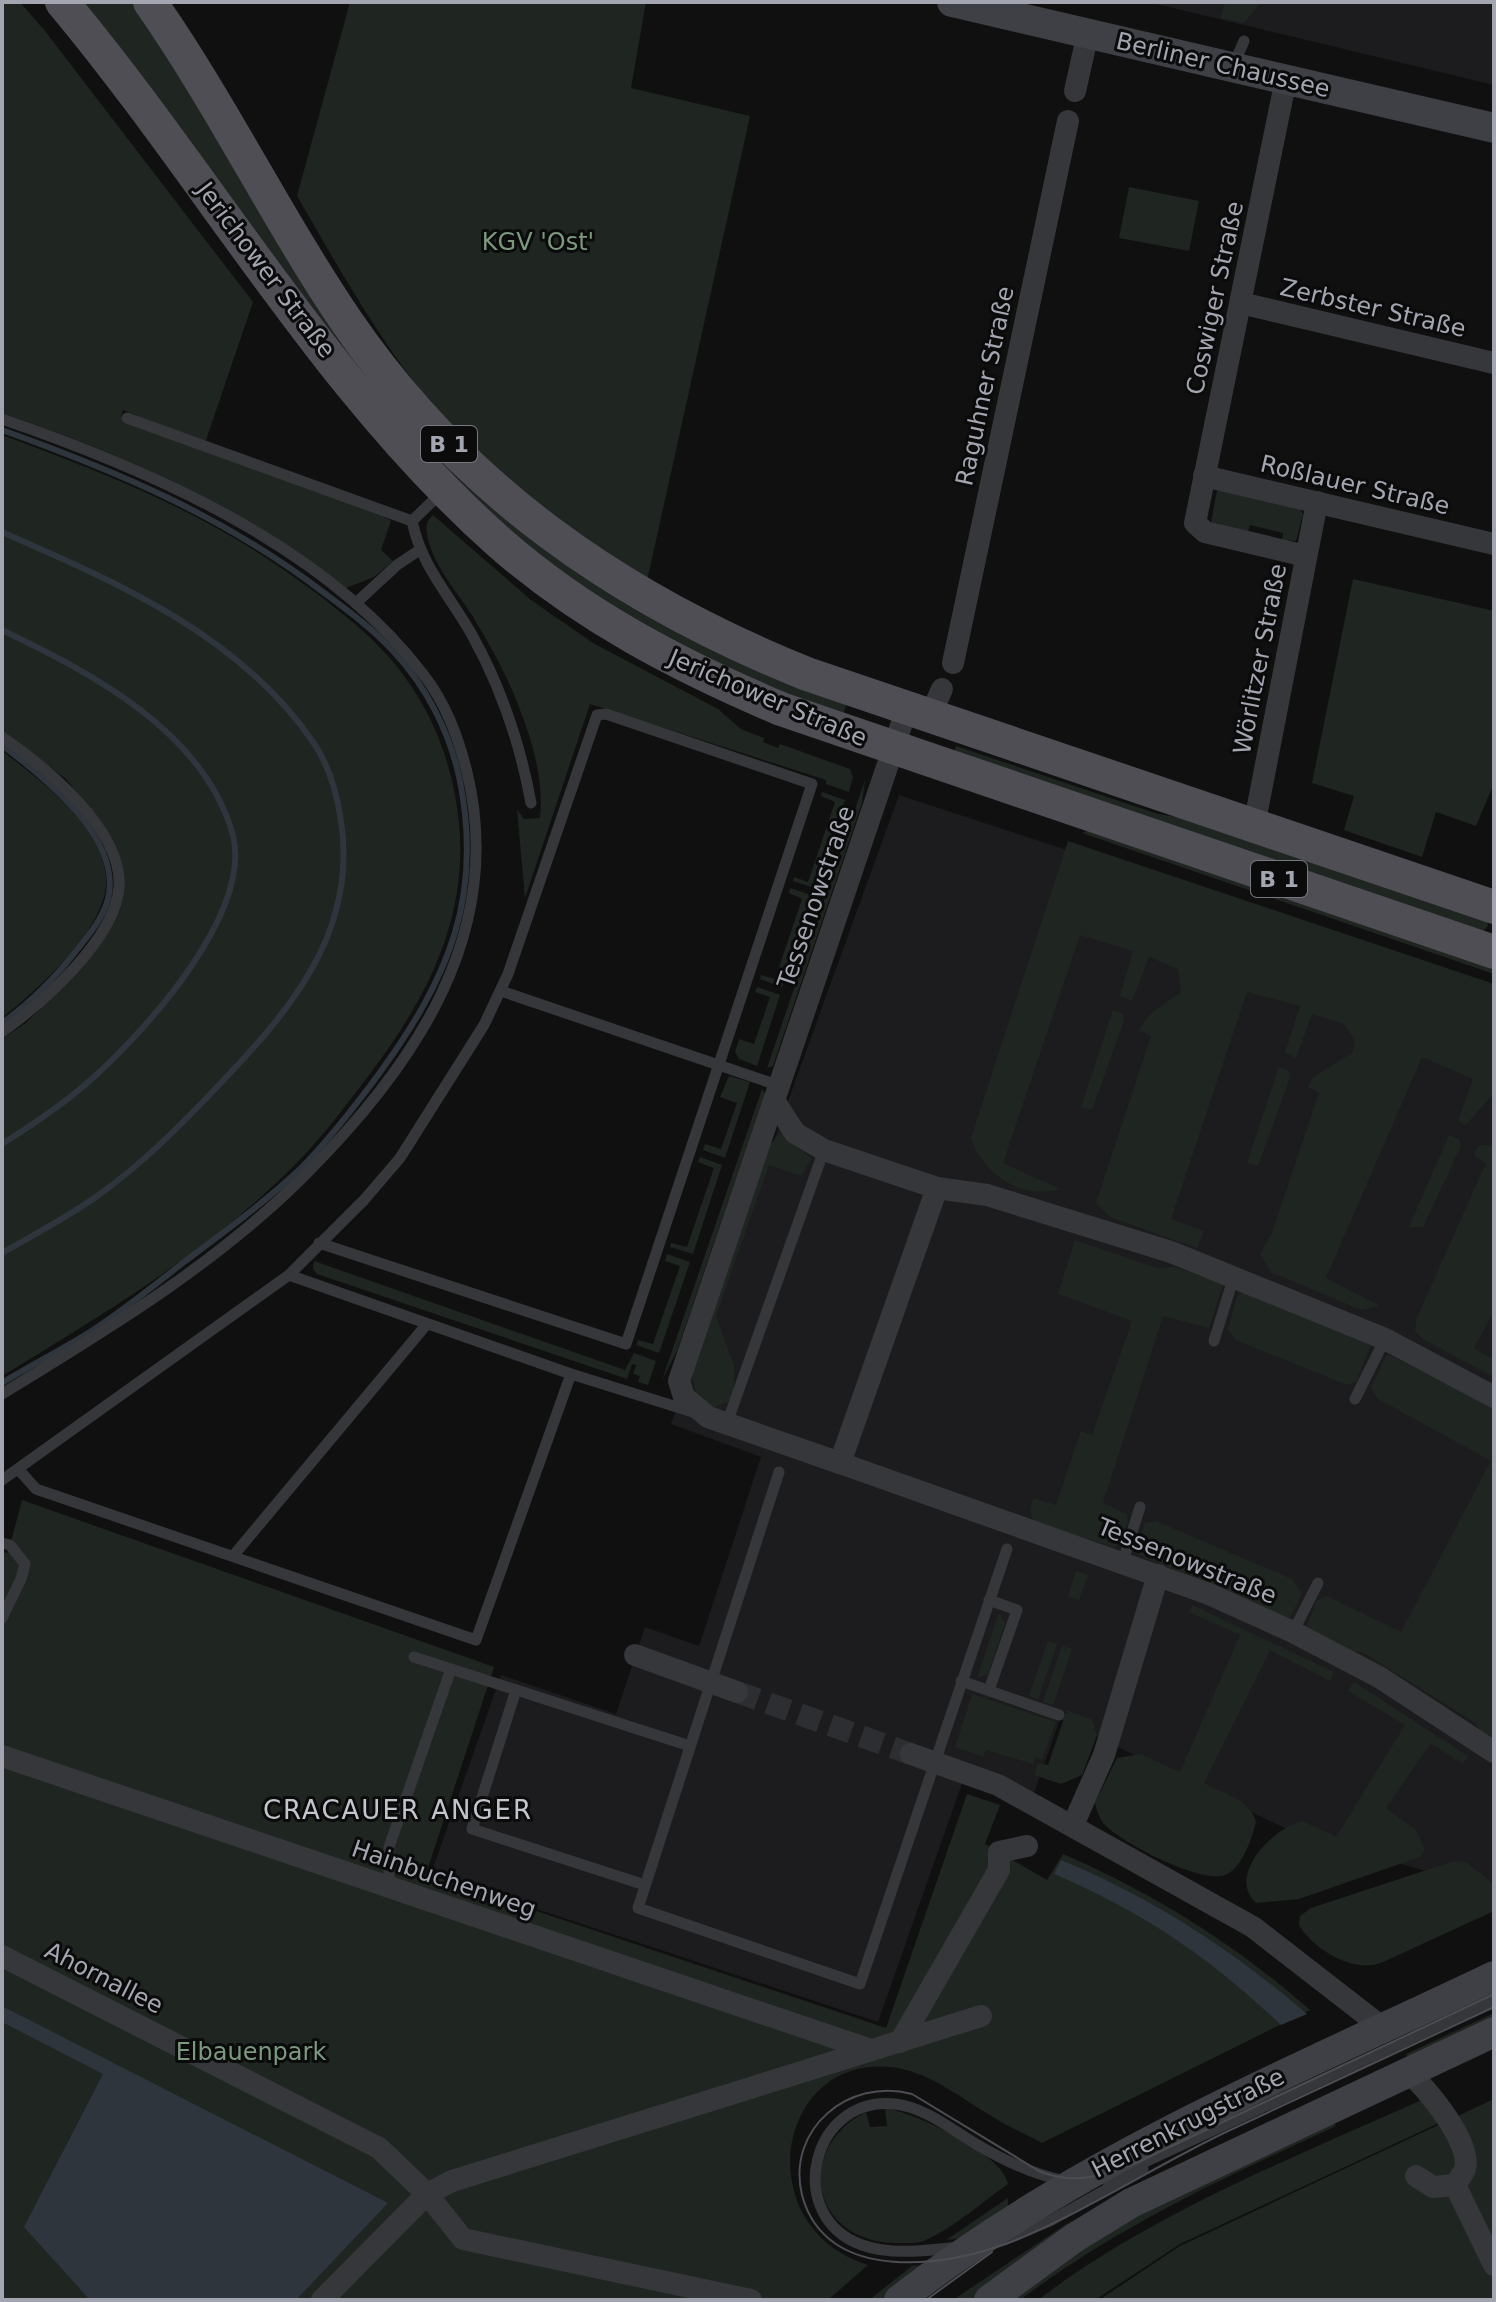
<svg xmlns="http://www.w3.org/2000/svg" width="1496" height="2302" viewBox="0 0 1496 2302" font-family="'DejaVu Sans',sans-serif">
	<rect width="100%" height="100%" fill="#101011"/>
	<!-- built -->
	<g fill="#1c1c1e">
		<path d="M 1148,2 L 1494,2 L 1494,85 L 1244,25 Z"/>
		<path d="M 899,795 L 1494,990 L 1494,1890 L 1301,1836 L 1060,1719 L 1033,1796 L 966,1772 L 878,2022 L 431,1874 L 501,1675 L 616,1714 L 645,1627 L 699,1646 L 761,1457 L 671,1424 Z"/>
	</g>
	<!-- green -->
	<g fill="#1f2520">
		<path d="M 2,2 L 20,2 L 45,31 L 253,302 L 205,443 L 123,410 L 121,417 L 381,515 L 391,521 L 381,550 L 393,561 L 374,577 L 346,588 C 314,566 282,543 249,523 C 172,476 87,442 2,413 Z"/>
		<path d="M 76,2 L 136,2 L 435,448 L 848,700 L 841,720 L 767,692 L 571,586 L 424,456 Z"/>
		<path d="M 350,2 L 646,2 L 631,88 L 750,116 L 647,581 C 594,548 541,510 494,469 C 410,396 352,291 297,196 Z"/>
		<path d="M 1225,2 L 1261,2 L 1244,23 L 1221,18 Z"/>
		<path d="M 1129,187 L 1199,201 L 1189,251 L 1119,238 Z"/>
		<path d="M 2,435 C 118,478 212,515 312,590 C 341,612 372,636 395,664 C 433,711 453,764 459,823 C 468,916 429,994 375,1067 C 354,1095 333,1123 310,1149 C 224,1242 109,1311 2,1376 L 2,1039 L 27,1022 L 80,968 L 123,882 L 85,802 L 66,779 L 2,731 Z"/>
		<path d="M 1217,490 L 1299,508 L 1303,514 L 1296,541 L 1282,540 L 1283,533 L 1250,525 L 1248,532 L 1211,522 Z"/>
		<path d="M 433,515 L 531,600 L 593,643 L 718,709 L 741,729 L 764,738 L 763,742 L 778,748 L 780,744 L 850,769 L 853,777 L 849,792 L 826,784 L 826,780 L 590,704 L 525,898 L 517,809 L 524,819 L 540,818 C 544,782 533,743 520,710 C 509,679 490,645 473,617 C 458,593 437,570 429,543 C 426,532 424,523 433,515 Z"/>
		<path d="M 1353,579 L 1494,611 L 1494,783 L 1476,826 L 1436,812 L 1422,857 L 1344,830 L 1354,796 L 1312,783 Z"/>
		<path d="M 956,746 L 1158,814 L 1197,820 L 1487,920 L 1488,926 L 1482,932 L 952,757 Z"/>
		<path d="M 2,751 C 39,779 102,826 106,877 C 110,926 37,990 2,1018 Z"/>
		<path d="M 865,780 L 862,803 L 773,1066 L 767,1068 Z"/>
		<path d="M 822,792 L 845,800 L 817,889 L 793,881 L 794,877 L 808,882 L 835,802 L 821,796 Z"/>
		<path d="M 1089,830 L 1494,968 L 1494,974 L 1082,833 Z"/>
		<path d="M 1068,841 L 1494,984 L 1494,1093 L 1466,1125 L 1458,1121 L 1473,1079 L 1422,1057 L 1326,1278 L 1380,1306 L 1361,1310 L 1271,1272 L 1260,1254 L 1272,1233 L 1319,1093 L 1308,1087 L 1312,1078 L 1353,1052 L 1355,1040 L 1344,1024 L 1312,1014 L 1296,1058 L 1285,1053 L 1300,1006 L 1247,992 L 1171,1219 L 1204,1231 L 1197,1248 L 1110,1217 L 1096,1203 L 1151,1036 L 1139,1030 L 1149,1015 L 1181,992 L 1178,969 L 1149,957 L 1132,1001 L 1120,996 L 1133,951 L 1080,935 L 1003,1163 L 1060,1189 C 1022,1201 982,1173 971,1138 Z"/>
		<path d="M 790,888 L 814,896 L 782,987 L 760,979 L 761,975 L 775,979 L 802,899 L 789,893 Z"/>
		<path d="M 757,987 L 780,995 L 757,1066 L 739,1059 L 735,1052 L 739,1039 L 754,1044 L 770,997 L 755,992 Z"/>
		<path d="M 1113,1010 L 1123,1014 L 1124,1021 L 1092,1110 L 1081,1107 Z"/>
		<path d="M 1279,1067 L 1289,1071 L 1290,1078 L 1258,1166 L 1247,1163 Z"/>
		<path d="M 729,1076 L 750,1082 L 725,1158 L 703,1150 L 705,1144 L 721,1149 L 737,1103 L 720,1097 Z"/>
		<path d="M 762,1089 L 765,1093 L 677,1351 L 662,1380 Z"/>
		<path d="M 780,1132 L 812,1159 L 801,1176 L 769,1165 L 716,1316 L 734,1366 L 734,1390 L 728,1402 L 713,1408 L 696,1395 L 692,1374 L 764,1153 Z"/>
		<path d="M 1449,1135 L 1459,1139 L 1461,1146 L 1423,1227 L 1409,1227 Z"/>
		<path d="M 1494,1144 L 1494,1311 L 1474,1348 L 1494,1360 L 1494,1377 L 1424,1340 L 1415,1331 L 1416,1320 L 1486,1163 L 1474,1156 L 1478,1146 Z"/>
		<path d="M 700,1157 L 722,1165 L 693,1254 L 670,1247 L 671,1243 L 687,1247 L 714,1168 L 698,1162 Z"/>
		<path d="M 1075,1240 L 1157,1268 L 1175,1267 L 1223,1284 L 1209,1328 L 1163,1316 L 1103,1503 L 1127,1514 L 1128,1522 L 1115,1548 L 1033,1521 L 1030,1510 L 1033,1498 L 1056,1505 L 1081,1431 L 1092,1435 L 1132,1321 L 1058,1294 Z"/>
		<path d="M 667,1254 L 690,1262 L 659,1353 L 636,1345 L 638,1340 L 653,1344 L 680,1266 L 665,1261 Z"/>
		<path d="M 314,1261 L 625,1370 L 634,1353 L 656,1361 L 648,1385 L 638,1382 L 640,1376 L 633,1374 L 636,1365 L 632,1364 L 627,1379 L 317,1274 L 313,1269 Z"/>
		<path d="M 1244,1291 L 1371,1345 L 1356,1382 L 1347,1385 L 1235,1340 L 1228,1329 L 1237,1297 Z"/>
		<path d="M 1387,1354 L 1494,1407 L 1494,1737 L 1485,1736 L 1474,1722 L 1362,1652 L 1353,1652 L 1306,1628 L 1317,1600 L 1327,1596 L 1401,1632 L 1491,1461 L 1378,1399 L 1371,1388 Z"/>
		<path d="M 22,1500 L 494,1667 L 426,1874 L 886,2028 L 967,1794 L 1000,1805 L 985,1844 L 1047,1880 L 1063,1854 C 1155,1894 1235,1944 1310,2010 L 1042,2143 C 1026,2134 1008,2127 993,2117 C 960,2098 928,2070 889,2067 C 776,2057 748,2227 868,2265 L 828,2300 L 2,2300 L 2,1552 L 8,1553 Z"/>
		<path d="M 1156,1521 L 1292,1579 L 1302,1593 L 1290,1618 L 1141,1556 L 1135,1551 L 1145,1523 Z"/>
		<path d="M 1076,1571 L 1088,1575 L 1079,1600 L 1068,1597 Z"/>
		<path d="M 1192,1605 L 1334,1672 L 1330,1681 L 1270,1650 L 1204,1783 C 1222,1794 1251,1799 1256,1822 C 1252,1838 1242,1869 1225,1875 C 1201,1884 1122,1843 1105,1825 C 1099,1819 1097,1811 1095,1803 L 1117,1758 L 1140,1754 L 1180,1772 L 1240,1635 L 1189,1612 Z"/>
		<path d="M 999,1613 L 1005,1623 L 988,1674 L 977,1678 Z"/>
		<path d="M 1048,1641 L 1057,1644 L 1038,1699 L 1029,1696 Z"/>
		<path d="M 1062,1646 L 1072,1649 L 1053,1705 L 1043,1702 Z"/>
		<path d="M 1354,1682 L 1468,1756 L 1463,1764 L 1431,1743 L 1386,1808 L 1416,1830 L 1425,1849 L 1420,1857 L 1299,1899 L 1256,1903 C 1226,1875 1274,1827 1303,1821 L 1336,1837 L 1405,1725 L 1348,1691 Z"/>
		<path d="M 972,1694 L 1056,1722 L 1042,1759 L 1035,1757 L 1033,1764 L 986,1750 L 983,1757 L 955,1747 Z"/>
		<path d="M 1067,1710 L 1092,1720 L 1097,1735 L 1082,1775 L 1061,1784 L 1034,1775 L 1038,1763 L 1048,1765 Z"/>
		<path d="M 1454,1861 L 1466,1862 L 1494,1884 L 1494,1911 L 1381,1963 C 1353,1973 1314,1950 1299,1925 L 1300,1916 L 1311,1908 Z"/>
		<path d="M 1494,2013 L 1494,2021 L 1409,2060 L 1406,2054 Z"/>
		<path d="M 1426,2098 L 1441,2122 L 1180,2244 L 1095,2300 L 1038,2300 C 1152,2213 1295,2157 1426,2098 Z"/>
		<path d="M 1494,2099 L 1494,2300 L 1099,2300 L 1180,2246 Z"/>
		<path d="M 885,2108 C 913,2112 1004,2154 1008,2184 C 982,2202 955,2227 926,2240 C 918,2244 905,2243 896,2243 C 812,2242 793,2149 866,2112 L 870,2127 L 887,2126 Z"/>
		<path d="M 1333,2119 L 1336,2126 C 1224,2178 1120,2225 1020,2300 L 1007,2300 L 1118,2223 Z"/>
		<path d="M 1008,2198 L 1008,2206 L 977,2236 L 946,2240 Z"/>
		<path d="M 1075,2218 L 973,2300 L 953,2300 Z"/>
		<path d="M 932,2264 L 885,2300 L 869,2300 L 912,2266 Z"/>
	</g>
	<!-- water -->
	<g fill="#2f353c">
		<path d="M 1061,1860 C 1153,1898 1231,1949 1307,2014 L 1281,2025 C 1209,1957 1145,1913 1054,1874 Z"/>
		<path d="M 2,2006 L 388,2203 L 296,2300 L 90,2300 L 24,2227 L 103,2074 L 2,2022 Z"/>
	</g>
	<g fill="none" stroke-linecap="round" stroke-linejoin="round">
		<!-- stream -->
		<g stroke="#2f353c" stroke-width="6">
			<path d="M 2,430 C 119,472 223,516 323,592 C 347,610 372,628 393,651 C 427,687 450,733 460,781 C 483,898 448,978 381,1071 C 356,1105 330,1139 300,1169 C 264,1203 224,1232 184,1262 C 155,1285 125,1309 93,1330 C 64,1349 32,1364 2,1383"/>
			<path d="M 2,532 C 116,582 240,635 313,742 C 329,765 337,793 341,821 C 358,933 289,1012 216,1088 C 180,1126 143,1163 100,1194 C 70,1216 35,1234 2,1253"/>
			<path d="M 2,630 C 91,673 202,730 232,832 C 255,910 148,1028 95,1076 C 67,1102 34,1124 2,1144"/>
			<path d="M 2,745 C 43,777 123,838 108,899 C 103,918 89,935 76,951 C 55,978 30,1003 2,1023"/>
		</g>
		<!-- street-tunnel -->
		<path stroke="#2d2e31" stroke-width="22" stroke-dasharray="22 11" stroke-linecap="butt" d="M 737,1692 L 911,1754"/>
		<!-- lane -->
		<g stroke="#36373a" stroke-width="11">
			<path d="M 1233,66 L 1244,41"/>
			<path d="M 127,418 L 412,521 L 443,491"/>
			<path d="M 2,419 C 151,470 325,546 423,674 C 446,703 458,737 467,772 C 506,933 415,1065 306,1174 C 218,1263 108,1329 2,1394"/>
			<path d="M 412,521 C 422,568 449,594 472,635 C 502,689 520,743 531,803"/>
			<path d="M 356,603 L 397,565 L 418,551"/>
			<path d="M 2,737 C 44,766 123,829 119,887 C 115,940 42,1003 2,1032"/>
			<path d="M 501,991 L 780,1086"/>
			<path d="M 289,1275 L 364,1200 L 400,1158 L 484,1025 L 508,974 L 597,715 L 606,714 L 812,784 L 626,1344 L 319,1243"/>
			<path d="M 1214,1341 L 1234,1276"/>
			<path d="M 1355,1399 L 1385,1339"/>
			<path d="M 727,1423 L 824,1150"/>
			<path d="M 19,1470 L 36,1489 L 476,1640 L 571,1374"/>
			<path d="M 779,1472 L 638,1908 L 860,1984 L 1007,1549"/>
			<path d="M 2,1480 L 289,1275 L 571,1374 L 693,1412"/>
			<path d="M 2,1543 L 10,1545 L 25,1564 L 21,1579 L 2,1618"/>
			<path d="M 233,1556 L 427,1324"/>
			<path d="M 1123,1561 L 1140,1507"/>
			<path d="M 1293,1632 L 1318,1583"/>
			<path d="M 414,1657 L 690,1746"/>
			<path d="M 961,1681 L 1059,1715"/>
			<path d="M 516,1690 L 472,1829 L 645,1885"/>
			<path d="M 989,1690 L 1017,1610 L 989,1600"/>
			<path d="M 389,1888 L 389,1847 L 451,1669"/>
			<path d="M 1106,2180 L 1494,2000"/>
			<path d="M 1004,2240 L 1050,2221 L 1143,2169"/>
			<path d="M 959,2247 C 929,2250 892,2256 862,2245 C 783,2217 811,2095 895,2104 C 924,2107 951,2129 976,2144 C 1003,2160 1035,2175 1065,2181"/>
		</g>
		<!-- street -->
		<g stroke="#36373a" stroke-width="22">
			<path d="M 1286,79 L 1195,523 L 1205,532 L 1306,556"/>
			<path d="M 1075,91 L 1088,33"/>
			<path d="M 1241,303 L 1494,363"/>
			<path d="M 1204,476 L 1494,544"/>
			<path d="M 953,663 L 1068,121"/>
			<path d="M 930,716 L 942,689"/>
			<path d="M 1254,826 L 1317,502"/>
			<path d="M 775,1102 L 795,1133 L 824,1150 L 937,1188 L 987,1195 L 1171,1252 L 1385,1339 L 1494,1397"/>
			<path d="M 937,1188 L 840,1463 L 1209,1594 L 1293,1632 L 1379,1677 L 1494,1752"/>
			<path d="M 840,1463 L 708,1417 L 684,1397 L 679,1381 L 907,708"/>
			<path d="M 635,1655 L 737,1692"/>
			<path d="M 911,1754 L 998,1785 L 1253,1927 L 1383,2028"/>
			<path d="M 2,1756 L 871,2050"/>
			<path d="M 1073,1825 L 1104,1755 L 1158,1575"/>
			<path d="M 2,1956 L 379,2148 L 427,2194 L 463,2239 L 751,2300"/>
			<path d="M 900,2042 L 999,1870 L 999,1852 L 1027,1846"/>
			<path d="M 1408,2072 C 1427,2088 1472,2143 1465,2169 C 1463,2174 1458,2180 1455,2185"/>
			<path d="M 1416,2176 L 1433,2187 L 1455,2185"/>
			<path d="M 1455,2185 L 1494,2265"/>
			<path d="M 322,2300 L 427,2194 L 452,2181 L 981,2016"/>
		</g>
		<!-- secondary -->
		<g stroke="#3f4045" stroke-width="30">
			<path d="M 952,2 L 1494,128"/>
			<path d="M 899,2300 C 1079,2159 1289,2074 1494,1976"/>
			<path d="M 989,2300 L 1074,2238 L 1131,2203 L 1494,2032"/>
		</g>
		<!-- primary -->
		<g stroke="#4e4e54" stroke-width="34">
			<path d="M 62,2 C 210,179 327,390 500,543 C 583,616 680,666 781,709 L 1494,952"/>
			<path d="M 150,2 C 222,105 277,219 347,322 C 462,490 620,599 807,674 L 1494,907"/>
		</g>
		<!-- tram -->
		<g stroke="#4c4d52" stroke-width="2">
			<path d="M 1494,1994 L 1138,2162 C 1106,2175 1073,2186 1039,2171 L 912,2094 C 849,2077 786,2129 802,2195 C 826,2286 950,2267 1016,2240 C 1088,2210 1155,2166 1226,2132 C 1315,2090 1405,2049 1494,2007"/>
			<path d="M 926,2300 L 992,2252"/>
		</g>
	</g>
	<g text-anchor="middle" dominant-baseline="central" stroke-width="6" stroke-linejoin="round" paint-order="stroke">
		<!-- shield labels -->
		<g fill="#0b0b0c" stroke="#75787f" stroke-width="2">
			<rect x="421" y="426" width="56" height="36" rx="6"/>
			<rect x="1251" y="861" width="56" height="36" rx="6"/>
		</g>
		<g font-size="22" font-weight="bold" fill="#a3a6b0">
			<text x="449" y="444">B 1</text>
			<text x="1279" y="879">B 1</text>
		</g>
		<!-- street labels -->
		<g font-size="24" fill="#a3a6b0" stroke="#0b0b0c">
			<text transform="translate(1223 65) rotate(13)">Berliner Chaussee</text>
			<text transform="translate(266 270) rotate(53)">Jerichower Straße</text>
			<text transform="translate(1215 298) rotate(-78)">Coswiger Straße</text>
			<text transform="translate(1373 308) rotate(13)">Zerbster Straße</text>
			<text transform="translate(985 386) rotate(-78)">Raguhner Straße</text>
			<text transform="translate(1355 485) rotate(13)">Roßlauer Straße</text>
			<text transform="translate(1260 659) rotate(-79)">Wörlitzer Straße</text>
			<text transform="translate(768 698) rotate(23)">Jerichower Straße</text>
			<text transform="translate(816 897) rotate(-71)">Tessenowstraße</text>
			<text transform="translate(1187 1561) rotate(22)">Tessenowstraße</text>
			<text transform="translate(444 1879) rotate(19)">Hainbuchenweg</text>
			<text transform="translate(104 1978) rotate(27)">Ahornallee</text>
			<text transform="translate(1188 2123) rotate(-27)">Herrenkrugstraße</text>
		</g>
		<!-- park labels -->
		<g font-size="24" fill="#7c9980" stroke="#0b0b0c">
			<text x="538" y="242">KGV 'Ost'</text>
			<text x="251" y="2052">Elbauenpark</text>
		</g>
		<!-- neighbourhood labels -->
		<g font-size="26" letter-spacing="2" fill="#c3c5cd" stroke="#0b0b0c">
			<text x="398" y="1810">CRACAUER ANGER</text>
		</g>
	</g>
	<!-- border -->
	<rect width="1496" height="2302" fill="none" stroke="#a3a6b0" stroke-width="8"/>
</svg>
